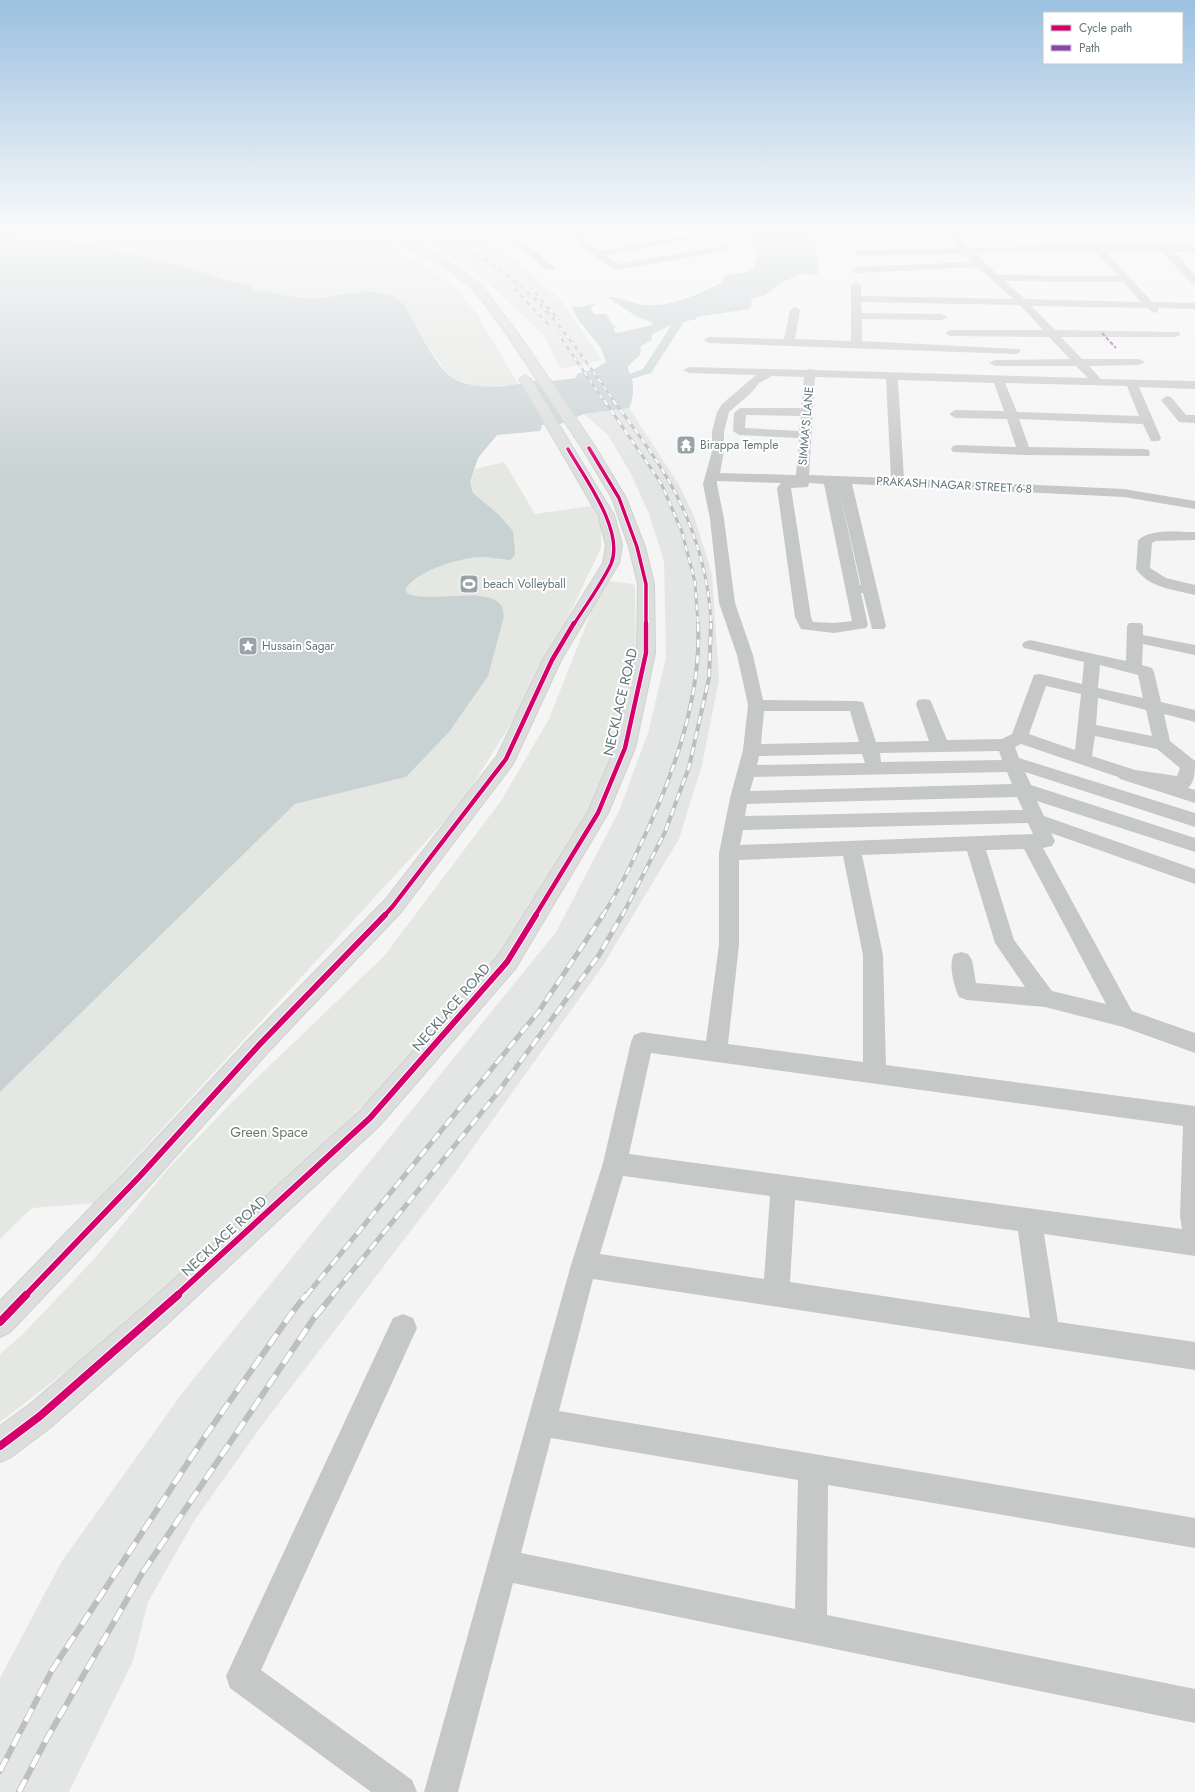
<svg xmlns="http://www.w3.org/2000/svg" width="1195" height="1792" viewBox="0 0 1195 1792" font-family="Jost,sans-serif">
	<rect width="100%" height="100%" fill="#f5f5f5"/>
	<!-- built -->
	<g fill="#e4e6e5">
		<path d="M 395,229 L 474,229 L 528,271 L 561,300 L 602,360 L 561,369 L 543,334 L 472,268 Z"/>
		<path d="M 629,408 L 679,485 L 694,516 L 712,574 L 719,680 L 702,765 L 679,839 L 602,967 L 452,1177 L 263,1424 L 194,1521 L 148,1602 L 133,1661 L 69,1792 L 0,1792 L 0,1678 L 62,1561 L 183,1392 L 556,932 L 619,811 L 648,733 L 666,658 L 664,561 L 649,514 L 631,474 L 608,435 L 584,414 Z"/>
	</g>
	<!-- green -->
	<g fill="#e4e7e2">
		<path d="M 334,229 L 381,243 L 408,256 L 457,288 L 478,316 L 519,385 L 478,386 L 458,380 L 449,375 L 425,342 L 330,295 L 317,298 L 254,291 L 241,282 L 74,240 L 0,230 Z"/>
		<path d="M 504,462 L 535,514 L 592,506 L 601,527 L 601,548 L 540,676 L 463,801 L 94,1203 L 32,1208 L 0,1239 L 0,1092 L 295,804 L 406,777 L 482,596 C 462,597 426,603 407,593 L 406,589 C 415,571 461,558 479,557 C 489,557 498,559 508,560 L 473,493 L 470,482 L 475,469 Z"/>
		<path d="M 609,581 L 633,584 L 635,587 L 636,671 L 619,747 L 596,802 L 504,950 L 401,1069 L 295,1171 L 179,1279 L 90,1353 L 0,1422 L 0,1354 L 23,1334 L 96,1257 L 167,1170 L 234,1100 L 384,956 L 501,801 L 549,719 L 594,605 Z"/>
	</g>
	<!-- water -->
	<path fill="#c8d2d3" d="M 749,229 L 813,229 L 819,273 L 812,276 L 805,273 L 780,283 L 764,296 L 751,299 L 752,304 L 749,309 L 696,317 L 697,319 L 673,324 L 652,334 L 652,340 L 641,346 L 640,355 L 628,366 C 628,371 630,374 632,378 C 634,386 633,402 629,408 L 584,414 L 560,424 L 542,425 L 540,431 L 497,435 L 478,458 L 470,482 L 473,493 L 498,514 L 513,531 L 515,554 L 512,559 L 508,560 C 498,559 489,557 479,557 C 461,558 415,571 406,589 L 407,593 C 430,605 490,584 502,607 C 503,609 503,613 504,616 L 488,676 L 449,732 L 406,777 L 295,804 L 0,1092 L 0,230 C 66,237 129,253 194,269 C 204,272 213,276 223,279 C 233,281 242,283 252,286 L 254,291 C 275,292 297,299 317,298 C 341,296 373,286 396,298 C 406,304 412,320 418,330 C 424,342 440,368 449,375 C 474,395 522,384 550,378 L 552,381 L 576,378 L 577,374 L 597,368 L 606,362 L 601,348 L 577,318 L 572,307 L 580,307 L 594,304 L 595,305 L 592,306 L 591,309 L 594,314 L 606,314 L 613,325 L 618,326 L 614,328 L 614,331 L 618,333 L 652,325 L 653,323 L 634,315 L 607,297 C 619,296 633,304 646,305 C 672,307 700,294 722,282 L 724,276 L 747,272 L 753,269 L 757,257 Z"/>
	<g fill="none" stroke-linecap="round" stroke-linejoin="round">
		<!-- canal -->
		<path fill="#c8d2d3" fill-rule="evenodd" d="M 693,297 L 698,300 L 651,373 L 631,379 L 617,387 L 602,388 L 600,386 L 602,384 L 643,369 L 689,298 Z"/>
		<!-- major casing -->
		<g stroke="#d0d1d2" stroke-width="2">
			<g id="major">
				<path d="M 343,229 L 359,229 L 391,241 L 392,243 L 387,246 L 383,245 Z"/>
				<path d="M 368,229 L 383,229 L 411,241 L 458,267 L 482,286 L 518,333 L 596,448 L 626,498 L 645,547 L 654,584 L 655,653 L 635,748 L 608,813 L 515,969 L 379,1126 L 167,1324 L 51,1427 L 11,1457 L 0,1462 L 0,1426 L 29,1405 L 147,1304 L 361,1110 L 499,955 L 588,812 L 615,748 L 637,653 L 638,584 L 629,547 L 612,498 L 582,448 L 507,335 L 474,290 L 450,271 L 403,245 Z"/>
				<path d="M 525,375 L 531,379 L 614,515 L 622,545 L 619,563 L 561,660 L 513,764 L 401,912 L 269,1051 L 150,1185 L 10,1332 L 0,1337 L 0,1301 L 130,1167 L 251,1037 L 385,900 L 497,756 L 543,660 L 603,563 L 606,545 L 598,515 L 519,379 Z"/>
			</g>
		</g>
		<!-- minor -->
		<g fill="#c6c8c8" fill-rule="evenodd">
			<path d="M 499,229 L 509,229 L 553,266 L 555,268 L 553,270 L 547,270 Z"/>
			<path d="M 564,229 L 574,229 L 582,236 L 616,229 L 637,229 L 588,240 L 600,251 L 715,229 L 736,229 L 732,232 L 606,255 L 617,264 L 728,245 L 733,248 L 731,250 L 615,270 L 594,256 Z"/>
			<path d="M 916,229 L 1015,229 L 1011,232 L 957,234 L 968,248 L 1098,245 L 1195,246 L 1195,252 L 1174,252 L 1195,275 L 1195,284 L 1191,283 L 1163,252 L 1106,251 L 1152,302 L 1195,303 L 1195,309 L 1158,308 L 1158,312 L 1154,313 L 1147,308 L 1031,306 L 1055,330 L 1179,332 L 1180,334 L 1179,336 L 1175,337 L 1061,337 L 1082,359 L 1139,359 L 1145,362 L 1139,365 L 1089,366 L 1101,379 L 1195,381 L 1195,389 L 1139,387 L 1161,438 L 1159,441 L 1151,441 L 1143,424 L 1019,419 L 1029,447 L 1144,449 L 1149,450 L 1150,453 L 1149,456 L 1024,455 L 953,452 L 951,449 L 953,446 L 957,445 L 1016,447 L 1007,419 L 955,418 L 949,414 L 955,410 L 1004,411 L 994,383 L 898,380 L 904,479 L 1124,489 L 1195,501 L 1195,509 L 1124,497 L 852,484 L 886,626 L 884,629 L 872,629 L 863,593 L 861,593 L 868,625 L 866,628 L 834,633 L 801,629 L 795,617 L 777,488 L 781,483 L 717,481 L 717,484 L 724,519 L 735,603 L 753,655 L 763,700 L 857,701 L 863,702 L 876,742 L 929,741 L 916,704 L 918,700 L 924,699 L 930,700 L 932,704 L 947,740 L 1002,739 L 1012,734 L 1034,675 L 1040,674 L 1082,684 L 1084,662 L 1024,648 L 1022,645 L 1024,642 L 1030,640 L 1126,661 L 1127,626 L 1129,623 L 1141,623 L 1143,626 L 1143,635 L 1195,645 L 1195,655 L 1143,644 L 1142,665 L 1152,668 L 1154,672 L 1161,702 L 1195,710 L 1195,722 L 1164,714 L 1170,741 L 1195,761 C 1195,771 1195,782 1188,788 L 1195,790 L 1195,803 L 1120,779 L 1118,777 L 1021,744 L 1015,747 L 1019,758 L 1195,813 L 1195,827 L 1025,772 L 1031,785 L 1195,838 L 1195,852 L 1037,801 L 1044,816 L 1195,869 L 1195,884 L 1051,833 L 1055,841 L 1052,846 L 1043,848 L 1132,1011 L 1195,1033 L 1195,1053 L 1123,1027 L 1045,1007 L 967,1000 L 959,997 C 954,986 948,965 954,954 L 961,952 L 968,954 L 972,960 L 976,983 L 1025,987 L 995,943 L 967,851 L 862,855 L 883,955 L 886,1065 L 1195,1106 L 1195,1256 L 1044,1234 L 1058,1322 L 1195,1342 L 1195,1370 L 593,1279 L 559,1411 L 1195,1518 L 1195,1548 L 828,1485 L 827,1615 L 1195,1689 L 1195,1723 L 513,1583 L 458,1792 L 424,1792 L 571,1265 L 603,1163 L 631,1042 L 634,1035 L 642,1032 L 706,1041 L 719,945 L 719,853 L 730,798 L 743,750 L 748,705 L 737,655 L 719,603 L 710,519 L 703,484 L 712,451 L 712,432 L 717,412 L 722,404 L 756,375 L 689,373 L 683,370 L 689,367 L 806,370 L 810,369 L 815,370 L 1088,378 L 1076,366 L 995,366 L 989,363 L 995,360 L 1070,359 L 1049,337 L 950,336 L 945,333 L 950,330 L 1043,330 L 1020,305 L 861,302 L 862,313 L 942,314 L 947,317 L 942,320 L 862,319 L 862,341 L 1019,349 L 1021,351 L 1019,353 L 1015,354 L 709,343 L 704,340 L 709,337 L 784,339 L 790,310 L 795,307 L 800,310 L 795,339 L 851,341 L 851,285 L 856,282 L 861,285 L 861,296 L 1013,299 L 978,267 L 856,273 L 851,270 L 856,267 L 972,262 L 963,254 L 858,256 L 853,253 L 858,250 L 959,248 L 948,234 L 860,237 L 855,234 L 860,231 ZM 1095,251 L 1118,276 L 998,275 L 974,253 ZM 1005,281 L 1123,282 L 1141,302 L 1025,299 ZM 772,376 L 804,377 L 801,408 L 740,408 L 734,413 L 733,431 L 739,435 L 799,438 L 796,475 L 720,473 L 724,451 L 724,432 L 729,412 L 752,392 L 759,383 ZM 815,377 L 886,379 L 891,478 L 809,475 ZM 1005,383 L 1127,386 L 1139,416 L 1017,412 ZM 746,415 L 801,416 L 799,431 L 745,428 ZM 809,483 L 824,484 L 852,621 L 834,623 L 813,622 L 811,617 L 791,488 L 808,487 ZM 838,484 L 861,585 L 860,585 ZM 1100,665 L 1138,675 L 1143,698 L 1098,688 ZM 1046,686 L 1081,694 L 1075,750 L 1029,734 ZM 1098,698 L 1146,710 L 1152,736 L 1096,725 ZM 764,711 L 850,711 L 859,742 L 761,744 ZM 1095,736 L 1157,749 L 1180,768 L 1177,776 L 1135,770 L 1092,756 ZM 999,751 L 1002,760 L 881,762 L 880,753 ZM 862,754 L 865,763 L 757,765 L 759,756 ZM 1007,772 L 1012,784 L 750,791 L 754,777 ZM 1017,797 L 1023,810 L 745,816 L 747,804 ZM 1028,823 L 1033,834 L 740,845 L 743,830 ZM 1024,849 L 1106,1004 L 1052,991 L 1014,940 L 986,850 ZM 843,856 L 863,955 L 863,1062 L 728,1044 L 739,945 L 739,860 ZM 651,1053 L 1183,1126 L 1180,1216 L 1182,1229 L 629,1154 ZM 623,1176 L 770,1196 L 764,1279 L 600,1254 ZM 795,1200 L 1018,1231 L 1030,1318 L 790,1282 ZM 551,1438 L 798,1480 L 795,1609 L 521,1553 Z"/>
			<path d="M 1167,396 L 1171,397 L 1186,415 L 1195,415 L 1195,423 L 1179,422 L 1161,400 Z"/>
			<path d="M 1195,532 L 1195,540 L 1156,541 L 1152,543 L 1150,568 L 1166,578 L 1195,585 L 1195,595 C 1175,590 1149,588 1136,569 L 1138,541 C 1147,528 1181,532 1195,532 Z"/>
			<path d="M 403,1314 L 413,1318 L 417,1328 L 261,1670 L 412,1780 L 417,1792 L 371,1792 L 230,1688 L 226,1676 L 393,1318 Z"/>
		</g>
		<!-- major -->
		<use href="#major" fill="#dcdddd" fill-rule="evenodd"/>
		<!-- rail-far4 casing -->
		<g stroke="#bcbebf" stroke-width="2.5">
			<g id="rail-far4">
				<path d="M 419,229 L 442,240"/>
				<path d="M 434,229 C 468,250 505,269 534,298 C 564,328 589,366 614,401"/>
				<path d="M 450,229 L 467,243"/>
				<path d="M 511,285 L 549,325"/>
				<path d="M 532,289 L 558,319"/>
				<path d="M 559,335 L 604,401"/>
			</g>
		</g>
		<!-- rail-far3 casing -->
		<g stroke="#bcbebf" stroke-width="3">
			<g id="rail-far3">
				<path d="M 604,400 L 661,483 L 682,532 L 695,582 L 698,624"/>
				<path d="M 613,400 C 633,427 654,454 670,483 C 694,526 709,575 711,624"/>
			</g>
		</g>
		<!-- rail-far2 casing -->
		<g stroke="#bcbebf" stroke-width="4">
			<g id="rail-far2">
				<path d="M 602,916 C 616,896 626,875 636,854 C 670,785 702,701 698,623"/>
				<path d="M 622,916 L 665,832 L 689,767 L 709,678 L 711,623"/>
			</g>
		</g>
		<!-- rail-far1 casing -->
		<g stroke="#bcbebf" stroke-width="5">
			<g id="rail-far1">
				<path d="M 306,1296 L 539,1011 L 603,915"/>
				<path d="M 332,1296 L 495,1096 L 599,955 L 622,915"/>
			</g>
		</g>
		<!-- rail casing -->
		<g stroke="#bcbebf" stroke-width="6">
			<g id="rail">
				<path d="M 0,1771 L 52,1670 L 206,1435 L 291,1314 L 306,1295"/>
				<path d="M 19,1792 L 46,1740 L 141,1575 L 314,1318 L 333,1295"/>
			</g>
		</g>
		<!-- rail-far4 -->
		<use href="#rail-far4" stroke="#fff" stroke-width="1.5" stroke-dasharray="4.5" stroke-linecap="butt"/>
		<!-- rail-far3 -->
		<use href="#rail-far3" stroke="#fff" stroke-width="2" stroke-dasharray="6" stroke-linecap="butt"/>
		<!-- rail-far2 -->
		<use href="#rail-far2" stroke="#fff" stroke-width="2.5" stroke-dasharray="8" stroke-linecap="butt"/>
		<!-- rail-far1 -->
		<use href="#rail-far1" stroke="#fff" stroke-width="3.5" stroke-dasharray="10" stroke-linecap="butt"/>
		<!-- rail -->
		<use href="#rail" stroke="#fff" stroke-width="4.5" stroke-dasharray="14" stroke-linecap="butt"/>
		<!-- quiet -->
		<path stroke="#8e44ad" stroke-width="2" stroke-dasharray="4 2" stroke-linecap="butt" d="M 1102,333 L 1116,348"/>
		<!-- cycleway-far3 casing -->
		<g stroke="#fff" stroke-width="5">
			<g id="cycleway-far3">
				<path d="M 589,448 L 619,498 L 637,547 L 646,584 L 646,624"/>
				<path d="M 568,449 C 584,477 625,531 611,564 C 601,585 586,605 574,624"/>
			</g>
		</g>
		<!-- cycleway-far2 casing -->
		<g stroke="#fff" stroke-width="6">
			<g id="cycleway-far2">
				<path d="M 384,916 L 393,906 L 506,759 L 552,660 L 574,623"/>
				<path d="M 535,916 L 598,813 L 625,748 L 646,653 L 646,623"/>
			</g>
		</g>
		<!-- cycleway-far1 casing -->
		<g stroke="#fff" stroke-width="8">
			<g id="cycleway-far1">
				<path d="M 25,1296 L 140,1176 L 260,1044 L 385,915"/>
				<path d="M 176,1296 L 370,1118 L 507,962 L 536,915"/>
			</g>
		</g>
		<!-- cycleway casing -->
		<g stroke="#fff" stroke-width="10">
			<g id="cycleway">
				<path d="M 0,1322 L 26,1295"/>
				<path d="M 0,1446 L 40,1416 L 178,1295"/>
			</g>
		</g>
		<!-- cycleway-far3 -->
		<use href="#cycleway-far3" stroke="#d6006c" stroke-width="3.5"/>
		<!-- cycleway-far2 -->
		<use href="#cycleway-far2" stroke="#d6006c" stroke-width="4.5"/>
		<!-- cycleway-far1 -->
		<use href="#cycleway-far1" stroke="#d6006c" stroke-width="6"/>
		<!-- cycleway -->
		<use href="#cycleway" stroke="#d6006c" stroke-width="8"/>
	</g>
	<!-- sky -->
	<linearGradient id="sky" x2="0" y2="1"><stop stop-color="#9bc0e0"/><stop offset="0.48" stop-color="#fafafa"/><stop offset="1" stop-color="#fafafa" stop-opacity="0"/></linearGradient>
	<rect width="1195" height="480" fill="url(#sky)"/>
	<!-- icons -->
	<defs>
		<g id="temple-square" transform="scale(1)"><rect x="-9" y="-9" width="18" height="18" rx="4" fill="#97a3a6" stroke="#fff"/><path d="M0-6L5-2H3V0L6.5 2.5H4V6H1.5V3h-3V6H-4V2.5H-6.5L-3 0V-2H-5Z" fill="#fff"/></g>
		<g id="stadium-square" transform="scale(1)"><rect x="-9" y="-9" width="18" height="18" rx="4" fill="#97a3a6" stroke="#fff"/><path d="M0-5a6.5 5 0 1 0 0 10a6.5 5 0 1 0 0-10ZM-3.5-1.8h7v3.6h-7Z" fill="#fff"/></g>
		<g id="sight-square" transform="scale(1)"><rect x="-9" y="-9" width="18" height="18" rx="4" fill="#97a3a6" stroke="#fff"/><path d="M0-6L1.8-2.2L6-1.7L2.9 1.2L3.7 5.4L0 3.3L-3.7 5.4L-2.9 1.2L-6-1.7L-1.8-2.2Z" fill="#fff"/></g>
	</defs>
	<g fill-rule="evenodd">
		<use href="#temple-square" x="686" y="445"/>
		<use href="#stadium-square" x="469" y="584"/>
		<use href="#sight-square" x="248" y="646"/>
	</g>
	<g text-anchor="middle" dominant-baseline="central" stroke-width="4" stroke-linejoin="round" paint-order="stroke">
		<!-- far-street labels -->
		<g font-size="12" fill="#64777c" stroke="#fff">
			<text transform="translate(806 426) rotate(-85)">SIMMA'S LANE</text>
			<text transform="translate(954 485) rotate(3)">PRAKASH NAGAR STREET 6-8</text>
		</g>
		<!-- far-poi labels -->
		<g font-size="12" fill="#64777c" stroke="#fff" text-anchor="start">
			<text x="700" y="445">Birappa Temple</text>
			<text x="483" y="584">beach Volleyball</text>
			<text x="262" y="646">Hussain Sagar</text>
		</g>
		<!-- street labels -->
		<g font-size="14" fill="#64777c" stroke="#fff">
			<text transform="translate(620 702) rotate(-77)">NECKLACE ROAD</text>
			<text transform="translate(451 1007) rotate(-49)">NECKLACE ROAD</text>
			<text transform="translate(224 1236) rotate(-43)">NECKLACE ROAD</text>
		</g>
		<!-- park labels -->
		<g font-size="14" fill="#6e7a66" stroke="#fff">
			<text x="269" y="1132">Green Space</text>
		</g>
	</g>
	<!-- legend -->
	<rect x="1043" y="12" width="140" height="52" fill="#ffffff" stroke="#c1c9cb"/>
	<rect x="1051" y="25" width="20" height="6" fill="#d6006c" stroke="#c1c9cb"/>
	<text x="1079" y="32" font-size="12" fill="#64777c">Cycle path</text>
	<rect x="1051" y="45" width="20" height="6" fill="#8e44ad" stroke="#c1c9cb"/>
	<text x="1079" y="52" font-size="12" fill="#64777c">Path</text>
</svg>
